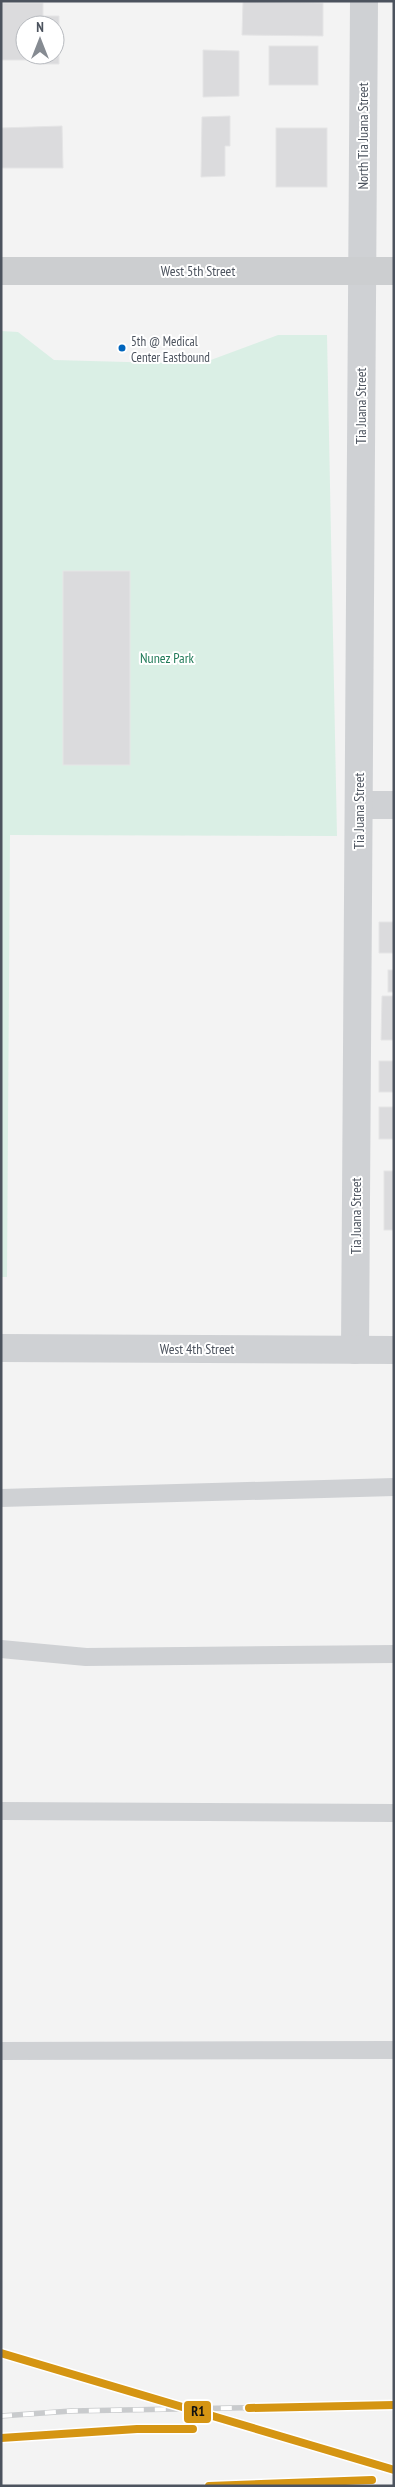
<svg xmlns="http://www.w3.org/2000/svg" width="395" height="2487" viewBox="0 0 395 2487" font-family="'PT Sans Narrow',sans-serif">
	<rect width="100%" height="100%" fill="#f3f3f3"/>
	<!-- green -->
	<path fill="#daefe5" d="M 1,331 L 18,332 L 54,360 L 200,364 L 278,335 L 327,335 L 337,836 L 10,835 L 7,1277 L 1,1277 Z"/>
	<!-- building -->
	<g fill="#dbdbdd" stroke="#e5e5e6" fill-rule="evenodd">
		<path d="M 230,1 L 323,3 L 323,36 L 242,35 L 243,2 Z"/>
		<path d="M 1,3 L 43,3 L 43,16 L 59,16 L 59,64 L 43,64 L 43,60 L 1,60 ZM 25,25 L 55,25 L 55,55 L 25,55 Z"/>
		<rect x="269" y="46" width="49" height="39"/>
		<path d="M 203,50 L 239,51 L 239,96 L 203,97 Z"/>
		<path d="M 230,116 L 230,146 L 225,146 L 225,176 L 201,177 L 202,117 Z"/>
		<path d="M 62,126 L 63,168 L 1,168 L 1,128 Z"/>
		<rect x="276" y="128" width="51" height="59"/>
		<rect x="63" y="571" width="67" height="194"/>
		<path d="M 379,922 L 394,922 L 393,953 L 379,953 Z"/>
		<rect x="388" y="970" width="6" height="22"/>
		<path d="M 382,996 L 394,996 L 394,1040 L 381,1040 Z"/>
		<rect x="379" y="1061" width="15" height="31"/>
		<rect x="379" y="1107" width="15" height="32"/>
		<rect x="384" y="1171" width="10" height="59"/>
	</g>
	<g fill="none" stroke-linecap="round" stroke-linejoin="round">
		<!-- service -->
		<g stroke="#cfd1d4" stroke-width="18">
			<path d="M 1,1498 L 394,1487"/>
			<path d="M 1,1649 L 86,1657 L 394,1654"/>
			<path d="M 1,1811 L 394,1813"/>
			<path d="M 1,2051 L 394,2050"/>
		</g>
		<!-- minor -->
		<g stroke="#cfd1d4" stroke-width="28">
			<path d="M 359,805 L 394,805"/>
			<path d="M 355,1350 L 364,1"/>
		</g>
		<!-- tertiary -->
		<path stroke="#cfd1d4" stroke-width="28" d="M 1,1348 L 394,1350"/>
		<!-- primary -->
		<path stroke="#ccced0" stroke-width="28" d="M 1,271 L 394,271"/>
		<!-- rail casing -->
		<g stroke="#c9cbcd" stroke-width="5.5">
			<path id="rail" d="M 1,2416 L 71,2411 L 394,2405"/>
		</g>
		<!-- rail -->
		<use href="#rail" stroke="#fff" stroke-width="4" stroke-dasharray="11" stroke-linecap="butt"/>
		<!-- rail-1 casing -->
		<g stroke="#fff" stroke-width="11">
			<g id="rail-1">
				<path d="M 1,2353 L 394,2470"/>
				<path d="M 249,2408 L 394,2405"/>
				<path d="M 1,2438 L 137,2429 L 193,2429"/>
				<path d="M 209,2486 L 372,2480"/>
			</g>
		</g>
		<!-- rail-1 -->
		<use href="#rail-1" stroke="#d59513" stroke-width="8"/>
	</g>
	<!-- markers -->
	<circle fill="#0065bd" stroke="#fff" stroke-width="2" cx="122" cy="348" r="4.5"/>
	<g text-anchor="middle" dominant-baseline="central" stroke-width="4" stroke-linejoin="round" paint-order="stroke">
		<!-- bus labels -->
		<g font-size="13" fill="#4c535e" stroke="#fff" text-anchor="start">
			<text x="131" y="341">5th @ Medical<tspan x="131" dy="16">Center Eastbound</tspan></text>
		</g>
		<!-- street labels -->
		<g font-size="14" fill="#4c535e" stroke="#fff">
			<text transform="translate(363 136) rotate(-90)">North Tia Juana Street</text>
			<text x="198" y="271">West 5th Street</text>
			<text transform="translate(361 406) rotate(-90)">Tia Juana Street</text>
			<text transform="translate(359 811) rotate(-90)">Tia Juana Street</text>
			<text transform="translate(356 1216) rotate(-90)">Tia Juana Street</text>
			<text x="197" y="1349">West 4th Street</text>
		</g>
		<!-- park labels -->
		<g font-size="14" fill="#217b59" stroke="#fff">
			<text x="167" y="658">Nunez Park</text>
		</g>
	</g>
	<rect stroke="#fff" stroke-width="2" x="183" y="2400" width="29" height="24" rx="5" fill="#d59513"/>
	<g font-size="14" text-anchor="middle" font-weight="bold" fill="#111">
		<text x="198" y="2416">R1</text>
	</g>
	<!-- border -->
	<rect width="395" height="2487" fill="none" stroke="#4c535e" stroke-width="5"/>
	<!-- north arrow -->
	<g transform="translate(40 40)"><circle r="24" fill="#ffffff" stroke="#b7babf"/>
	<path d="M0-4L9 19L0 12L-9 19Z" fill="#868b92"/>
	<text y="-8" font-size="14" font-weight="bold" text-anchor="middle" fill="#4c535e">N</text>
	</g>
</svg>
